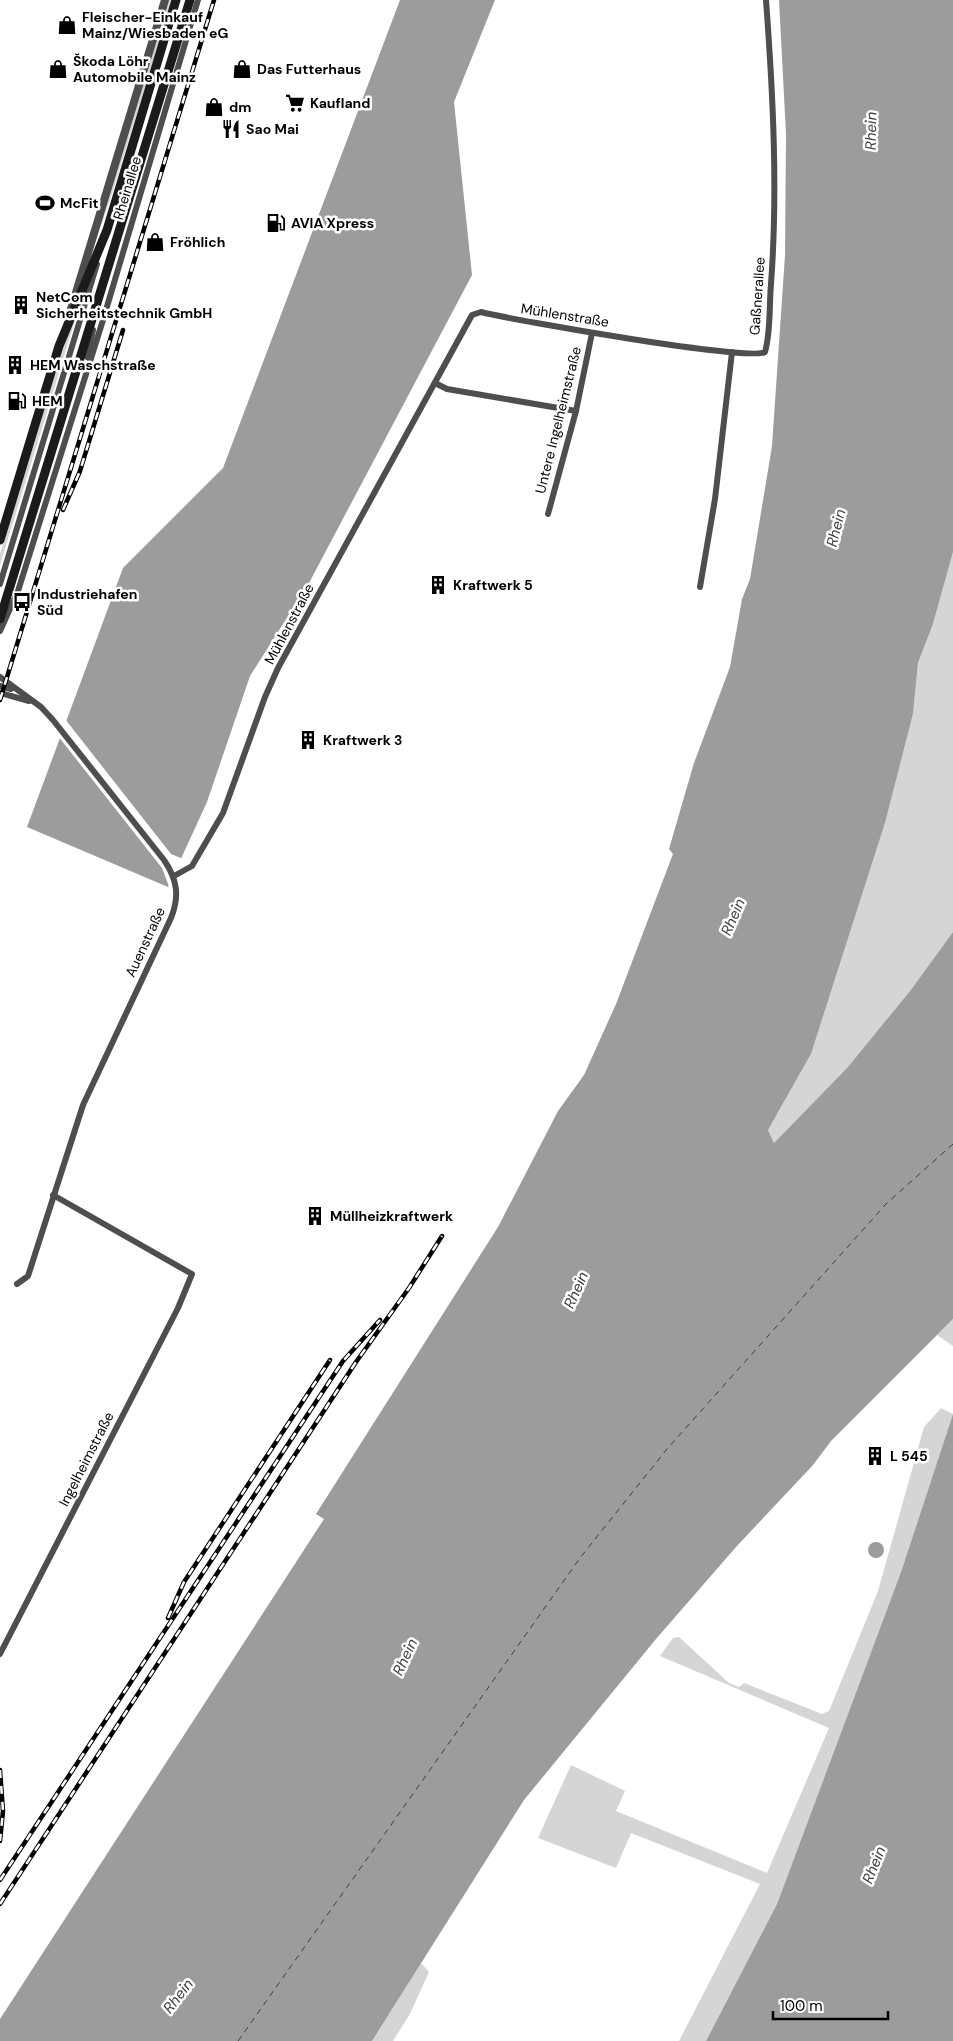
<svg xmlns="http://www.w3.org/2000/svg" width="953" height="2041" viewBox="0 0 953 2041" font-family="'DM Sans',sans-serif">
	<rect width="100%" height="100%" fill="#fff"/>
	<!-- green -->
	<g fill="#d5d5d5">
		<path d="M 169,0 L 172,0 L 111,197 L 89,259 Z"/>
		<path d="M 86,285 L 0,565 L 0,554 L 71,323 Z"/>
		<path d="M 953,552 L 953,932 L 910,991 L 847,1068 L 774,1143 L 768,1130 L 811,1054 L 885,823 L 913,714 L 918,663 L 933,624 Z"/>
		<path d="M 953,1319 L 953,1346 L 937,1335 Z"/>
		<path d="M 941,1408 L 953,1414 L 901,1572 L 777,1904 L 706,2041 L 679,2041 L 760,1884 L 631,1833 L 616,1868 L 538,1838 L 571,1765 L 625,1791 L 616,1811 L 767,1873 L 829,1728 L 660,1656 L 673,1638 L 679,1637 L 729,1683 L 739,1687 L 744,1683 L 822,1714 L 829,1711 L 878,1591 L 924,1427 Z"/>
		<path d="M 421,1963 L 429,1972 L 410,2014 L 393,2041 L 372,2041 Z"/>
	</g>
	<!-- water -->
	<g fill="#9c9c9c">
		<path d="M 400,0 L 495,0 L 454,102 L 472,275 L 309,583 L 250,676 L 207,802 L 168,887 L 27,827 L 123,568 L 223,468 Z"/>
		<path d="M 779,0 L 953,0 L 953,552 L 933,624 L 918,663 L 913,714 L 885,823 L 811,1054 L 768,1130 L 774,1143 L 847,1068 L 910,991 L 953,932 L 953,1319 L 831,1441 L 813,1465 L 736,1547 L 656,1639 L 524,1800 L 372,2041 L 0,2041 L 0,2019 L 324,1519 L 316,1514 L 498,1227 L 558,1111 L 584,1075 L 616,1004 L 673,854 L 669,849 L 694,763 L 730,667 L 742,599 L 750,579 L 772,446 L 785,255 L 786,134 Z"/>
		<path d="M 953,1414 L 953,2041 L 706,2041 L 777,1904 L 901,1572 Z"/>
		<circle cx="876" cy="1550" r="8"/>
	</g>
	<!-- pier -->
	<path fill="#fff" d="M 65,719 L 171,854 L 183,859 L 170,889 L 162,868 L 58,736 Z"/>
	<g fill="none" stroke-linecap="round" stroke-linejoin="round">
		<!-- ferry -->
		<path stroke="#3d3d3d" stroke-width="1" stroke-dasharray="6 5" stroke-linecap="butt" d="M 238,2041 L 580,1558 L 667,1449 L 886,1204 L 953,1144"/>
		<!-- minor -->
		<g stroke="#4e4e4e" stroke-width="6">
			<path d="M 87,357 L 93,330"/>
			<path d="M 435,383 L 447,389 L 576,411"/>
			<path d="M 548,514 L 576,411 L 592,333"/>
			<path d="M 0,584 L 97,264"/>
			<path d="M 700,587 L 715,499 L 732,352"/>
			<path d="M 0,631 L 18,591 L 103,320 L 198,0"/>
			<path d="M 0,677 L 41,707 L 53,720 L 164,860 C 177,879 180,896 171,918 L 83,1105 L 28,1276 L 17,1284"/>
			<path d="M 0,686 L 11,689"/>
			<path d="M 0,693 L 29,701"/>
			<path d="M 174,876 L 192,866 L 223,813 L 265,697 L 278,668 L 472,315 L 481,312 C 512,320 752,362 765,352 C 771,331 769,306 771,284 C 778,190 773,94 766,0"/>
			<path d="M 0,1654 L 178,1308 L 192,1274 L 53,1195"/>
		</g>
		<!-- tertiary -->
		<path stroke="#4e4e4e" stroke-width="8" d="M 71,309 L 165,0"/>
		<!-- secondary -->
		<g stroke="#1b1b1b" stroke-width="9">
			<path d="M 0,540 L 59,346 L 107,230 L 176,0"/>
			<path d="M 0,619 L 190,0"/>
		</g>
		<!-- rail casing -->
		<g stroke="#000" stroke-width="4.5">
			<g id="rail">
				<path d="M 63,510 L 80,471 L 123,330"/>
				<path d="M 0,700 L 214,0"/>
				<path d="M 168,1618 L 184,1582 L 330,1360"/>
				<path d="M 0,1770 L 3,1811 L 0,1841"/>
				<path d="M 0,1880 L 343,1361 L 380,1320"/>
				<path d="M 0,1904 L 356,1362 L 409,1288 L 442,1236"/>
			</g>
		</g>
		<!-- rail -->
		<use href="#rail" stroke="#fff" stroke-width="2.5" stroke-dasharray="8" stroke-linecap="butt"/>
	</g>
	<!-- icons -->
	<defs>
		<g id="shop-bare" transform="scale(1.5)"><path d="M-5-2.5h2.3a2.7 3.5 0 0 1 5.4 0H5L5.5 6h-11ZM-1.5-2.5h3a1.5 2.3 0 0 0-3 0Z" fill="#000" stroke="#fff" stroke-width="2.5" paint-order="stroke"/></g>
		<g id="supermarket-bare" transform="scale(1.5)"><path d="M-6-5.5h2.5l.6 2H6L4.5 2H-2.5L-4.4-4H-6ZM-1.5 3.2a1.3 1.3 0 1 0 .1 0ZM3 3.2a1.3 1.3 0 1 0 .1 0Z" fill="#000" stroke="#fff" stroke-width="2.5" paint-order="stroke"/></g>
		<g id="restaurant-bare" transform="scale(1.5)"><path d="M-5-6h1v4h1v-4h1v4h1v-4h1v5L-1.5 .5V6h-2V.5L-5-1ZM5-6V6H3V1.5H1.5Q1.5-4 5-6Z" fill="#000" stroke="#fff" stroke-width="2.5" paint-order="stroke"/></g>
		<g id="stadium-bare" transform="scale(1.5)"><path d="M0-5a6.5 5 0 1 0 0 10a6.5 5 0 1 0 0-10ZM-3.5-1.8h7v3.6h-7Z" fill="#000" stroke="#fff" stroke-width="2.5" paint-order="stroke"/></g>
		<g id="fuel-bare" transform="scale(1.5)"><path d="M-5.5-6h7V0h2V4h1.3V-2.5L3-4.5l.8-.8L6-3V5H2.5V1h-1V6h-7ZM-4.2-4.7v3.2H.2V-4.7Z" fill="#000" stroke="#fff" stroke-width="2.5" paint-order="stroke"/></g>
		<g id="building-bare" transform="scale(1.5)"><path d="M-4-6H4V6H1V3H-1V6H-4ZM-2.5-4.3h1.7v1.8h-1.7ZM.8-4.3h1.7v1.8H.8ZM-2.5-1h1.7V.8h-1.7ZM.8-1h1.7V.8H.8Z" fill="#000" stroke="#fff" stroke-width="2.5" paint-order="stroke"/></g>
		<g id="bus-bare" transform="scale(1.5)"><path d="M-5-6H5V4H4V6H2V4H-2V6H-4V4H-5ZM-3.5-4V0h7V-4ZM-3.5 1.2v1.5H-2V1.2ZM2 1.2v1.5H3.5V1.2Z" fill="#000" stroke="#fff" stroke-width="2.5" paint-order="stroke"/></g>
	</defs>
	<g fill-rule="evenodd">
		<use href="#shop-bare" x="67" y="25"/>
		<use href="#shop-bare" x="58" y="69"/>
		<use href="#shop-bare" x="242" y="69"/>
		<use href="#supermarket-bare" x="295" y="103"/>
		<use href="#shop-bare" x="214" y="107"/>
		<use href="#restaurant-bare" x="231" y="129"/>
		<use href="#stadium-bare" x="45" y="203"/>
		<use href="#fuel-bare" x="276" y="223"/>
		<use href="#shop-bare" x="155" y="242"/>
		<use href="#building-bare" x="21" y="305"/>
		<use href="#building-bare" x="15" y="365"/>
		<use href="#fuel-bare" x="17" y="401"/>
		<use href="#building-bare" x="438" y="585"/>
		<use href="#bus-bare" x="22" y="602"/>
		<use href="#building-bare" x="308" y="740"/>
		<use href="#building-bare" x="315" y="1216"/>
		<use href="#building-bare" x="875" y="1456"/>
	</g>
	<g text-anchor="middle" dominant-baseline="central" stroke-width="5" stroke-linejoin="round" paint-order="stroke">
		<!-- poi labels -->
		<g font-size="14" font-weight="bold" fill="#000" stroke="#fff" text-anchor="start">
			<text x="82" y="17">Fleischer-Einkauf<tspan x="82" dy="16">Mainz/Wiesbaden eG</tspan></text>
			<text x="73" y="61">Škoda Löhr<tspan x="73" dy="16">Automobile Mainz</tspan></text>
			<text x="257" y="69">Das Futterhaus</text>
			<text x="310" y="103">Kaufland</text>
			<text x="229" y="107">dm</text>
			<text x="246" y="129">Sao Mai</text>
			<text x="60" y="203">McFit</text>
			<text x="291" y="223">AVIA Xpress</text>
			<text x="170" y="242">Fröhlich</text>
			<text x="36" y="297">NetCom<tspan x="36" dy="16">Sicherheitstechnik GmbH</tspan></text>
			<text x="30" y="365">HEM Waschstraße</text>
			<text x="32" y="401">HEM</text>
			<text x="453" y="585">Kraftwerk 5</text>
			<text x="37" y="594">Industriehafen<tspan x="37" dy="16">Süd</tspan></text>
			<text x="323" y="740">Kraftwerk 3</text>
			<text x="330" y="1216">Müllheizkraftwerk</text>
			<text x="890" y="1456">L 545</text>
		</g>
		<!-- street labels -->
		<g font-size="14" fill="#000" stroke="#fff">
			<text transform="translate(127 188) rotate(-73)">Rheinallee</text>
			<text transform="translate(757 296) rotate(-86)">Gaßnerallee</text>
			<text transform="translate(565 315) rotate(9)">Mühlenstraße</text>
			<text transform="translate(558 420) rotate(-76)">Untere Ingelheimstraße</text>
			<text transform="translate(289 624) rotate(-62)">Mühlenstraße</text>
			<text transform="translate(145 942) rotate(-65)">Auenstraße</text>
			<text transform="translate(86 1459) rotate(-63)">Ingelheimstraße</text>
		</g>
		<!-- water labels -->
		<g font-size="15" font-style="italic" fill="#3d3d3d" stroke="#fff">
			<text transform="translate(871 131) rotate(-89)">Rhein</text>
			<text transform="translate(836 528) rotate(-76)">Rhein</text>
			<text transform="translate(733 917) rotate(-67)">Rhein</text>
			<text transform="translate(576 1290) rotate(-66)">Rhein</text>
			<text transform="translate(405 1657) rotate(-65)">Rhein</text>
			<text transform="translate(874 1865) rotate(-68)">Rhein</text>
			<text transform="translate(178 1996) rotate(-52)">Rhein</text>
		</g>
	</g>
	<!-- scale -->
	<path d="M773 2011v8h115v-8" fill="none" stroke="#000000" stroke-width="2.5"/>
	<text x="780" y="2011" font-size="15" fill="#000000" stroke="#ffffff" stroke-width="4" paint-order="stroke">100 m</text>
</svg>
